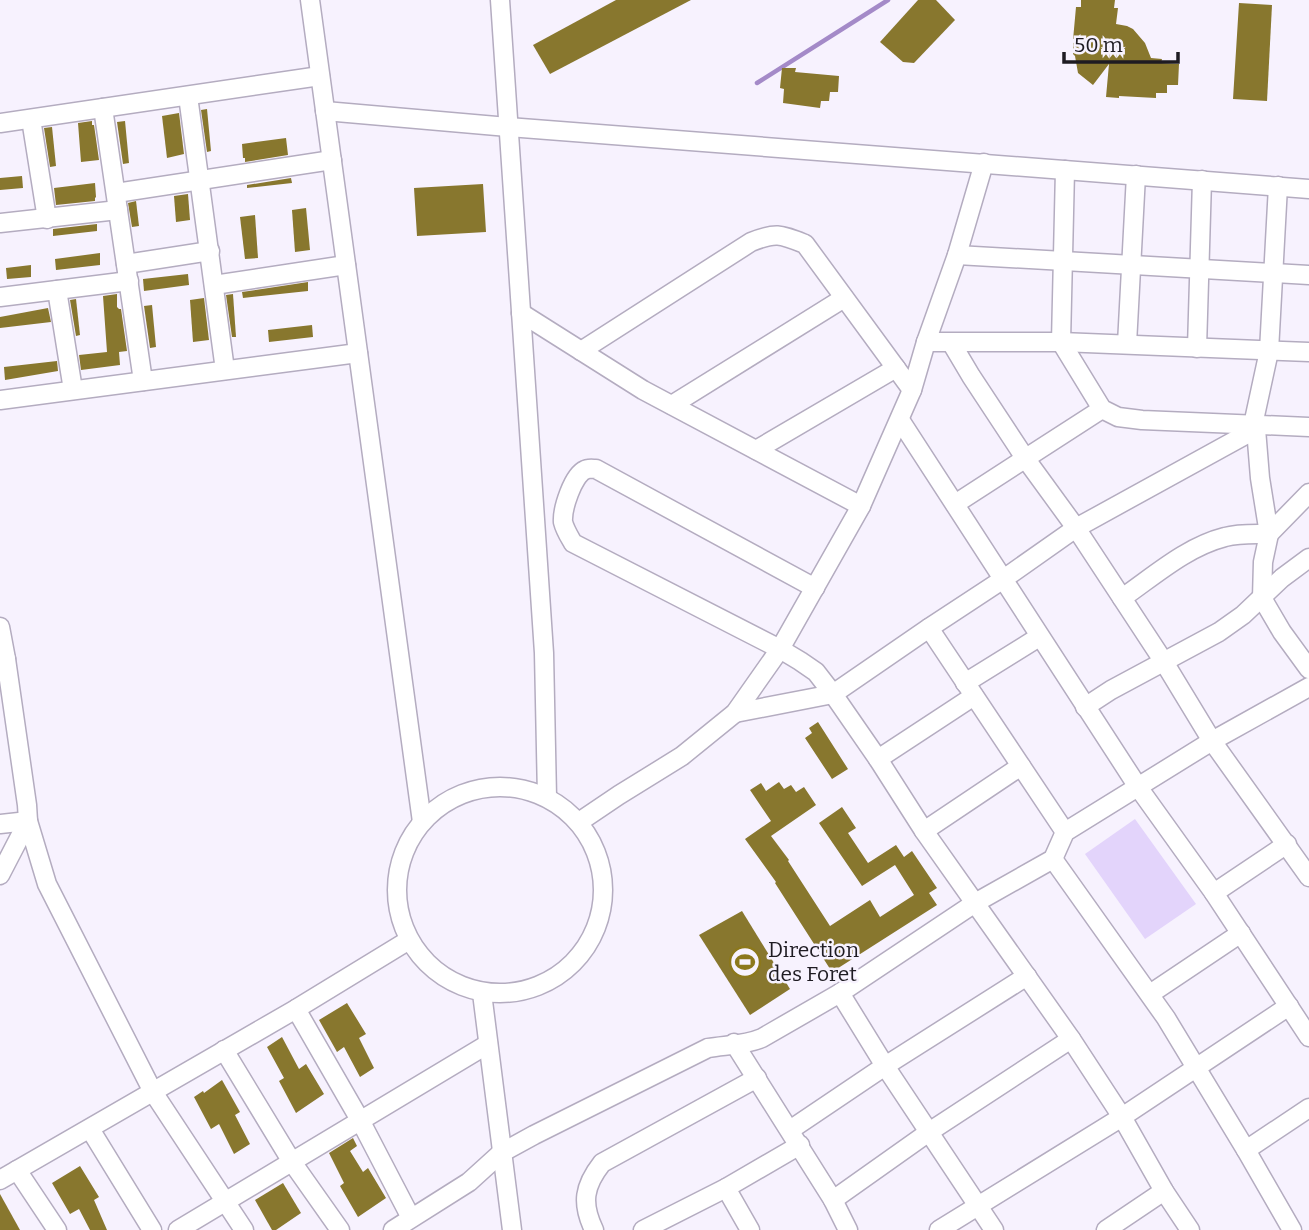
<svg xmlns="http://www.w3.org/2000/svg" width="1309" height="1230" viewBox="0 0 1309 1230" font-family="Bitter,serif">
	<rect width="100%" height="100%" fill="#f7f2fe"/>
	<!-- green -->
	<path fill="#e3d4fb" d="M 1135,819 L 1196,904 L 1145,939 L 1085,854 Z"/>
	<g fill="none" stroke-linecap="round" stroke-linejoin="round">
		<!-- stream -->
		<path stroke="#a48ac8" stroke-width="4.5" d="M 757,83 L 888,0"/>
	</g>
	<!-- building -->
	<g fill="#88772e">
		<path d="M 616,0 L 691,0 L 550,74 L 533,45 Z"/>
		<path d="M 918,0 L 936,0 L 955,20 L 914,63 L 903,62 L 880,42 Z"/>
		<path d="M 1081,0 L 1115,0 L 1114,8 L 1118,8 L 1116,24 L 1127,26 L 1133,29 L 1145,43 L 1151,58 L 1162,59 L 1161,63 L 1179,64 L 1178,85 L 1167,85 L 1167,93 L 1156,93 L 1156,98 L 1119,96 L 1119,98 L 1106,97 L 1109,64 L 1093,85 L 1078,73 L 1075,56 L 1073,54 L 1073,40 L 1076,7 L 1081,7 Z"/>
		<path d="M 1239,3 L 1272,5 L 1267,101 L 1233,99 Z"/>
		<path d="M 782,68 L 796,68 L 795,72 L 839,76 L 838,92 L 830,92 L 829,101 L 821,101 L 820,108 L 783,103 L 784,89 L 780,88 Z"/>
		<path d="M 207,109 L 211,151 L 207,152 L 201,110 Z"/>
		<path d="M 179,113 L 184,154 L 167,158 L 162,116 Z"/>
		<path d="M 92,121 L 92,125 L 94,125 L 99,160 L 81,162 L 78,123 Z"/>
		<path d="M 125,121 L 129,163 L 123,164 L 117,122 Z"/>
		<path d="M 52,127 L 56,166 L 50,167 L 44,128 Z"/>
		<path d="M 286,138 L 288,155 L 245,162 L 245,158 L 243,158 L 242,144 Z"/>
		<path d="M 22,176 L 23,188 L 0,190 L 0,178 Z"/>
		<path d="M 291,178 L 292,183 L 247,188 L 247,185 Z"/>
		<path d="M 95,183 L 96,197 L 95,198 L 95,201 L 56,205 L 54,188 Z"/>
		<path d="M 483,184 L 486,232 L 417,236 L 414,188 Z"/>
		<path d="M 188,194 L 190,220 L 176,222 L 174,196 Z"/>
		<path d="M 136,201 L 139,226 L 132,227 L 128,203 Z"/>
		<path d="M 306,208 L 310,250 L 295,252 L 292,210 Z"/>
		<path d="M 255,215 L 258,258 L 245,259 L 240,217 Z"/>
		<path d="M 97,224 L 97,231 L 53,236 L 53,229 Z"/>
		<path d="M 100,253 L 100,265 L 56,270 L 55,259 Z"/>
		<path d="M 31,265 L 31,277 L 7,279 L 6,268 Z"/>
		<path d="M 188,274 L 189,285 L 144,291 L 143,279 Z"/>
		<path d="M 308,282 L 308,291 L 243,298 L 242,292 Z"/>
		<path d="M 117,294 L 117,307 L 119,309 L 121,309 L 127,351 L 119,352 L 120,365 L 81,370 L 79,355 L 107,352 L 103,296 Z"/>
		<path d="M 233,294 L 236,337 L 232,337 L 226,295 Z"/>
		<path d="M 204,298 L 209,340 L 193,342 L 190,300 Z"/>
		<path d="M 76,299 L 80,335 L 76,336 L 70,300 Z"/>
		<path d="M 152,305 L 156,347 L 150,348 L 144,306 Z"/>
		<path d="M 48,308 L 51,322 L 0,328 L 0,317 Z"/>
		<path d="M 312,325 L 313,337 L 269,342 L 268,330 Z"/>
		<path d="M 57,361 L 58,371 L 5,380 L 4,367 Z"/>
		<path d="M 818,722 L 848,769 L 832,779 L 805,738 L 812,733 L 809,728 Z"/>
		<path d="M 779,782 L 784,789 L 791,785 L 796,792 L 804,787 L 816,805 L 771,836 L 789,860 L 788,861 L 830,926 L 870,900 L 880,917 L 914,895 L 895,865 L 862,886 L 819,823 L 842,807 L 856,828 L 848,833 L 868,863 L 896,845 L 904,857 L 912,851 L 937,888 L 929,893 L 937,905 L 832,972 L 775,883 L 776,882 L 745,839 L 771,821 L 750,790 L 761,783 L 766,791 Z"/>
		<path d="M 742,911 L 790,989 L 750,1015 L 699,935 Z"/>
		<path d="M 347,1003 L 366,1034 L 359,1038 L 374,1068 L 360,1077 L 344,1047 L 337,1052 L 319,1020 Z"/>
		<path d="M 282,1037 L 299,1069 L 306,1064 L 324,1094 L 296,1113 L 279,1081 L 284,1078 L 267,1047 Z"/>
		<path d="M 222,1080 L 240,1112 L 235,1115 L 250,1144 L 234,1154 L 219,1124 L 211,1129 L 194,1097 L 203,1091 L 204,1093 Z"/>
		<path d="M 353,1138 L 357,1146 L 350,1151 L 363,1172 L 368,1168 L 386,1198 L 358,1217 L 340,1186 L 344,1183 L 329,1153 Z"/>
		<path d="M 80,1166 L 99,1197 L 94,1200 L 107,1230 L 90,1230 L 79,1209 L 70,1214 L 52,1183 Z"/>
		<path d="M 283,1183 L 301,1213 L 276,1230 L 272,1230 L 255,1200 Z"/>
		<path d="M 0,1194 L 20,1230 L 0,1230 Z"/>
	</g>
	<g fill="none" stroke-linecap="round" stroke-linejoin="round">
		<!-- street casing -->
		<g stroke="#b4acc0" stroke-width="21">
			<g id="street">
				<path d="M 310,0 L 422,822"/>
				<path d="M 500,0 L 544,653 L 547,797"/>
				<path d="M 188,96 L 225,370"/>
				<path d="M 103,108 L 143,381"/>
				<path d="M 325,111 L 508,127 L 1309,189"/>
				<path d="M 31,119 L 47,219"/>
				<path d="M 0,123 L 320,76"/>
				<path d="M 1065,170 L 1061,342 L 1102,409 L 1118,417 L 1142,420 L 1309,427"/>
				<path d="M 116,193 L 332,160"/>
				<path d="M 0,223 L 118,210"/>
				<path d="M 957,255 L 1309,275"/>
				<path d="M 126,264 L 210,251"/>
				<path d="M 214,285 L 346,265"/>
				<path d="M 57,290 L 73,390"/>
				<path d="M 0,297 L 129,281"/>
				<path d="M 521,313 L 643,390 L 861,506"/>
				<path d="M 926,342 L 957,255 L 984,163"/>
				<path d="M 952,344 L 971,376 L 1025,458 L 1076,528 L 1164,662 L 1212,741 L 1309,877"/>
				<path d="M 1127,344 L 1136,175"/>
				<path d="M 1197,348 L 1202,180"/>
				<path d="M 581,351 L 751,242 C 776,232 780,234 805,244 L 912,390"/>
				<path d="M 0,400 L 358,353"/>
				<path d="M 672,405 L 844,298"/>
				<path d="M 900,420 L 1138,787 L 1214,893 L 1309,1037"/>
				<path d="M 1256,429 L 1260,478 L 1269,534 L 1263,562 L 1262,598 L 1282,632 L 1309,669"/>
				<path d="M 756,450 L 896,368"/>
				<path d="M 955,504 L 1102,409"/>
				<path d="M 815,588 L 596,469 C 593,469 588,468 585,470 C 573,475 562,509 563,522 C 565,530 569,536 573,543 L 780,649 L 800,661 L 816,672 L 833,694 L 878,759 L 924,831 L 1071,1039 L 1122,1117 L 1164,1191 L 1190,1230"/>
				<path d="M 1122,598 C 1154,576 1186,547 1225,537 C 1239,533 1255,534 1269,534 L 1309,493"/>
				<path d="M 0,627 L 6,659"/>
				<path d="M 929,628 L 1065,832"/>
				<path d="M 0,659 L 6,659 L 27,805 L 28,821 L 0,875"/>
				<path d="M 965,683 L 1039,637"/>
				<path d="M 1085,707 L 1111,690 L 1219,632 L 1243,615 L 1282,578 L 1309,558"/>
				<path d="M 735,713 L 833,694 L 929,628 L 1002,580 L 1076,528 L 1256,429 L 1253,425 L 1269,351 L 1278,186"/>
				<path d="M 878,759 L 974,696"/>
				<circle cx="500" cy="890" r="103"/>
				<path d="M 579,822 L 619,795 L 682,756 L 735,713 L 780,649 L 861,506 L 912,390 L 926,342 L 1061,342 L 1309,352"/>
				<path d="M 0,824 L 28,821 L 47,884 L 153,1092 L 244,1230"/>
				<path d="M 924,831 L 1021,766"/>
				<path d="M 1053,859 L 1166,1018 L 1246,1150 L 1292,1230"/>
				<path d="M 1214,893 L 1287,844"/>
				<path d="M 482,993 L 512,1230"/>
				<path d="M 840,993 L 885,1066 L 994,1230"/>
				<path d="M 1150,994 L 1241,933"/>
				<path d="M 296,1009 L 360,1120 L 411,1218"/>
				<path d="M 734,1043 L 833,1200 L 848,1230"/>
				<path d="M 224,1050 L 292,1162 L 340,1230"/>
				<path d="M 90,1129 L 152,1230"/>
				<path d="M 790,1130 L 885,1066 L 1027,976"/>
				<path d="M 1246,1150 L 1309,1108"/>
				<path d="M 17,1170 L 57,1230"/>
				<path d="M 0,1180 L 296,1009 L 409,940"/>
				<path d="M 833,1200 L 929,1132 L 1071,1039"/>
				<path d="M 178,1230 L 488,1044"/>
				<path d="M 393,1230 L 469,1182 L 501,1153 L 534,1135 L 708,1048 C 726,1045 746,1045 762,1038 L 840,993 L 975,903 L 1053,859 L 1065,832 L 1212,741 L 1309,687"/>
				<path d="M 594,1230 C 581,1203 584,1186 602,1163 L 757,1078"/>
				<path d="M 643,1230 L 726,1188"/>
				<path d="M 750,1230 L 726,1188 L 800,1145"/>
				<path d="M 939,1230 L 1122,1117 L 1289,1006"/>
				<path d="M 1106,1230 L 1164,1191"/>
			</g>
		</g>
		<!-- street -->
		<use href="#street" stroke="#fff" stroke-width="18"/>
	</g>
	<!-- icons -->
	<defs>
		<g id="stadium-ring" transform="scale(1.575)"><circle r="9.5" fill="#f7f2fe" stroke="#8c781c" stroke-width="1.5"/><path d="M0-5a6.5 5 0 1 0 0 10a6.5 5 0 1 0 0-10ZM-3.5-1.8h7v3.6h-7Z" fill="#8c781c"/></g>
	</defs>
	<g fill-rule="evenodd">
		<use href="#stadium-ring" x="745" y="962"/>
	</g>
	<g text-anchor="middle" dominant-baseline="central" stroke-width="5" stroke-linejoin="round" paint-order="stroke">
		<!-- poi labels -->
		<g font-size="21" fill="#1e1b22" stroke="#f7f2fe" text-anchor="start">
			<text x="768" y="950">Direction<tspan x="768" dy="24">des Foret</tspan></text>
		</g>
	</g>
	<!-- scale -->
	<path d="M1064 52v10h114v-10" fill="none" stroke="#1e1b22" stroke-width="3.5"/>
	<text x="1074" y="52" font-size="21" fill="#1e1b22" stroke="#f7f2fe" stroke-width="5" paint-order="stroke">50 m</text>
</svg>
